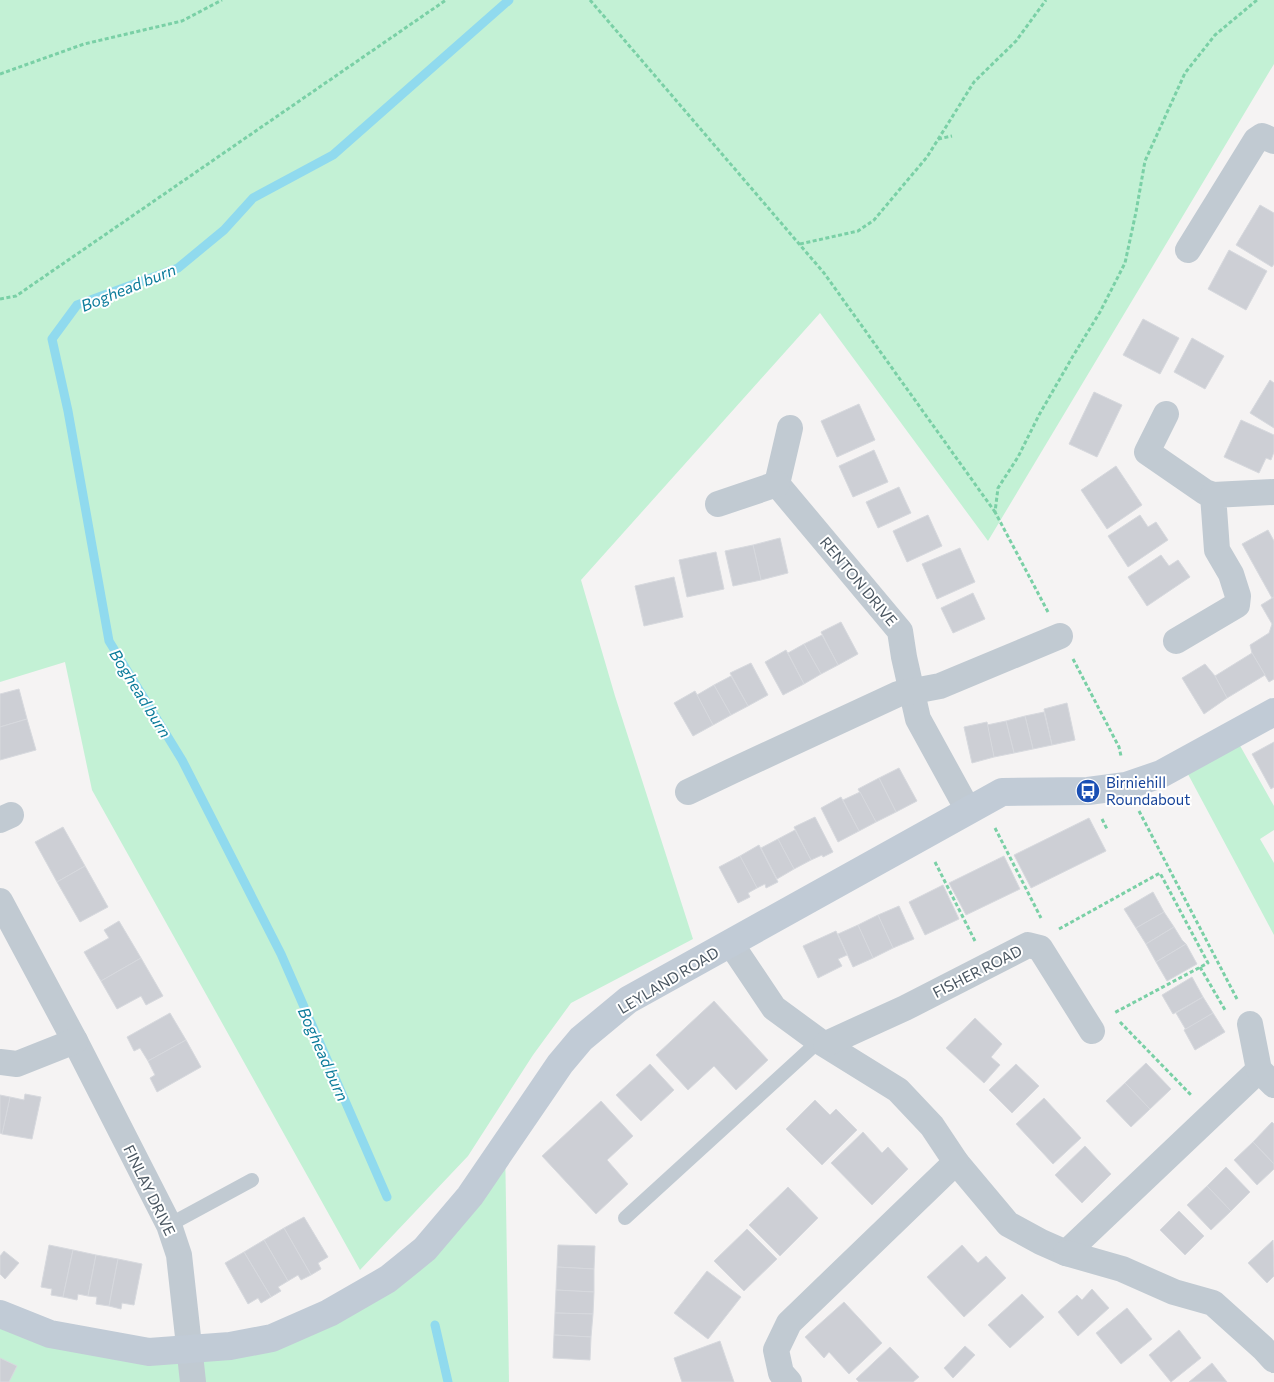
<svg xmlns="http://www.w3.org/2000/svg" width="1274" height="1382" viewBox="0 0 1274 1382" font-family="Commissioner,sans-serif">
	<rect width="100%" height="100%" fill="#f5f3f3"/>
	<!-- green -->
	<g fill="#c3f1d5">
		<path d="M 0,0 L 1274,0 L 1274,64 L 988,541 L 820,313 L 581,580 L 615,696 L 693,939 L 571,1003 L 533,1055 L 468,1156 L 360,1270 L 92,790 L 65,662 L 0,682 Z"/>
		<path d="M 1234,735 L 1274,806 L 1274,830 L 1260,839 L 1274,863 L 1274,935 L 1182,763 Z"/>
		<path d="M 505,1144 L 509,1382 L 0,1382 L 0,1314 L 50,1334 L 230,1346 L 388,1279 Z"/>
	</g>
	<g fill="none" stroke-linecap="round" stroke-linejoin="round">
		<!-- stream -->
		<g stroke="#90daee" stroke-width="9">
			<path d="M 387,1197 L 281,954 L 182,760 L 109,641 L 68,411 L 52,339 L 77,305 L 178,268 L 224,230 L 253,198 L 333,155 L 509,0"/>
			<path d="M 435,1325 L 448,1382"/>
		</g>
	</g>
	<!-- building -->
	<g fill="#cdcfd5" stroke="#d7d9de">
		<path d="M 1260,205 L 1274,213 L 1274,264 L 1272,267 L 1236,245 Z"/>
		<path d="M 1229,250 L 1267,271 L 1246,310 L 1208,289 Z"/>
		<path d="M 1143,319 L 1179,338 L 1160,374 L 1123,355 Z"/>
		<path d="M 1192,338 L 1224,356 L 1205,389 L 1174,372 Z"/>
		<path d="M 1270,380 L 1274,383 L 1274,428 L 1250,413 Z"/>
		<path d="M 1094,392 L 1122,405 L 1097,457 L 1069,444 Z"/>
		<path d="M 859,404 L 875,440 L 837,457 L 821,421 Z"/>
		<path d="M 1241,420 L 1274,435 L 1274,452 L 1271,460 L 1266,458 L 1259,473 L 1224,457 Z"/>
		<path d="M 874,450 L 888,482 L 853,497 L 839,466 Z"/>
		<path d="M 1116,466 L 1142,505 L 1107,529 L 1081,490 Z"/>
		<path d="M 899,487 L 911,513 L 878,528 L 866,502 Z"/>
		<path d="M 928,515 L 942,546 L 907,562 L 893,531 Z"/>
		<path d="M 1140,515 L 1148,527 L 1156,522 L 1168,540 L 1128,567 L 1108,536 Z"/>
		<path d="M 1268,530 L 1274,541 L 1274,597 L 1272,598 L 1242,544 Z"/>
		<path d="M 780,538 L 788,573 L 761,580 L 753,545 Z"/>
		<path d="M 753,545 L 761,580 L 733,586 L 725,551 Z"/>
		<path d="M 960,548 L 975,582 L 937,599 L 922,564 Z"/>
		<path d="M 716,552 L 724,589 L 687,597 L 679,560 Z"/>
		<path d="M 1161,555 L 1169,566 L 1178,560 L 1190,577 L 1147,606 L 1128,577 Z"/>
		<path d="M 674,577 L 683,617 L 644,626 L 635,586 Z"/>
		<path d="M 973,593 L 985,619 L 953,633 L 941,608 Z"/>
		<path d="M 1274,597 L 1274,679 L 1269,682 L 1252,653 L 1250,645 L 1269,633 L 1272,624 L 1261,605 Z"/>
		<path d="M 841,622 L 858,654 L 838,665 L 821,632 Z"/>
		<path d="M 822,635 L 838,665 L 821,674 L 804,644 Z"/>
		<path d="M 804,644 L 821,674 L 804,684 L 788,653 Z"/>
		<path d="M 786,650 L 804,684 L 783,695 L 765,662 Z"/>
		<path d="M 1252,653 L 1265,675 L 1227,698 L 1215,676 Z"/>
		<path d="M 751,663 L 768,695 L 748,706 L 730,673 Z"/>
		<path d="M 1205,664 L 1215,676 L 1227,698 L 1204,714 L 1182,678 Z"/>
		<path d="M 731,676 L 748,706 L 731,715 L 714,685 Z"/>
		<path d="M 714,685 L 731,715 L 713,725 L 697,695 Z"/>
		<path d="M 19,689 L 27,719 L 0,727 L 0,694 Z"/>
		<path d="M 695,691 L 713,725 L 693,736 L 674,703 Z"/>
		<path d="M 1067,703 L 1075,740 L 1052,745 L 1044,709 Z"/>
		<path d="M 1044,712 L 1052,745 L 1033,749 L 1025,716 Z"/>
		<path d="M 1025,716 L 1033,749 L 1014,753 L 1006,721 Z"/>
		<path d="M 27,719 L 36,750 L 0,760 L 0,727 Z"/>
		<path d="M 1006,721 L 1014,753 L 994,757 L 987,725 Z"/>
		<path d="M 987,722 L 994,757 L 972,763 L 964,727 Z"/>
		<path d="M 1274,742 L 1274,787 L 1271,789 L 1252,754 Z"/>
		<path d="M 899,768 L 917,801 L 896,812 L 879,778 Z"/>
		<path d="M 879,778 L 896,812 L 876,822 L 858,789 Z"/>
		<path d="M 860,792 L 876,822 L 859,831 L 843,800 Z"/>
		<path d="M 841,797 L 859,831 L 838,842 L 821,808 Z"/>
		<path d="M 815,817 L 833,852 L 823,857 L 822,855 L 811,860 L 794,827 Z"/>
		<path d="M 1089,818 L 1106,851 L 1031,888 L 1014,855 Z"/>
		<path d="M 63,827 L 85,866 L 57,882 L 35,842 Z"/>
		<path d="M 795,830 L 811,860 L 794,869 L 778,839 Z"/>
		<path d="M 778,839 L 794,869 L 777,879 L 761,848 Z"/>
		<path d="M 759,845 L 778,882 L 766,888 L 765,884 L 757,888 L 740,856 Z"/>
		<path d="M 740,856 L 757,888 L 748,893 L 750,897 L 738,903 L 719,867 Z"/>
		<path d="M 1004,856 L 1020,889 L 966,915 L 949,883 Z"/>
		<path d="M 85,866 L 108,907 L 80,922 L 57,882 Z"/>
		<path d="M 943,885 L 959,919 L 925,935 L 909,902 Z"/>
		<path d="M 1153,892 L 1164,912 L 1136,928 L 1124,909 Z"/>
		<path d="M 899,906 L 914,939 L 893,948 L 878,915 Z"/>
		<path d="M 1164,912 L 1174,927 L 1146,944 L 1136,928 Z"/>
		<path d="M 878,915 L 893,948 L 873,958 L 858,925 Z"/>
		<path d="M 119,921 L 141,958 L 101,981 L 84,952 L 109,938 L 104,930 Z"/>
		<path d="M 858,925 L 873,958 L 853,967 L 838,934 Z"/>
		<path d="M 1174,927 L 1182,940 L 1186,944 L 1156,962 L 1146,944 Z"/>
		<path d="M 836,931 L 847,955 L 838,959 L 842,966 L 818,978 L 803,946 Z"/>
		<path d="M 1186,944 L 1197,964 L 1167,981 L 1156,962 Z"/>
		<path d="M 141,958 L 163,996 L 146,1005 L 141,996 L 117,1009 L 101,981 Z"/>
		<path d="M 1192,977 L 1203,997 L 1173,1014 L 1162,995 Z"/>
		<path d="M 1203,997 L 1213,1013 L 1186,1030 L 1176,1013 Z"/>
		<path d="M 714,1001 L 768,1060 L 736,1090 L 714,1066 L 688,1090 L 656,1055 Z"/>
		<path d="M 170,1013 L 186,1040 L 148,1061 L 140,1048 L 134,1051 L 127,1037 Z"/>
		<path d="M 1213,1013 L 1225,1032 L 1195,1050 L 1184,1030 Z"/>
		<path d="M 975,1018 L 1002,1044 L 991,1057 L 1000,1065 L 984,1083 L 946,1048 Z"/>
		<path d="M 186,1040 L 201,1067 L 157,1092 L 150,1078 L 155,1075 L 148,1061 Z"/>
		<path d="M 1146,1063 L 1171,1089 L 1150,1109 L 1125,1083 Z"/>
		<path d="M 650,1064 L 674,1090 L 641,1121 L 616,1095 Z"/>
		<path d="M 1016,1064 L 1039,1086 L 1012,1113 L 989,1090 Z"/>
		<path d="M 1125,1083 L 1150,1109 L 1131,1127 L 1106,1101 Z"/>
		<path d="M 25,1094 L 41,1097 L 32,1139 L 2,1134 L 10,1097 L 24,1100 Z"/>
		<path d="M 0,1095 L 10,1097 L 2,1134 L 0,1133 Z"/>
		<path d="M 1044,1098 L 1081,1138 L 1053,1164 L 1016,1124 Z"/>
		<path d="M 815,1100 L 830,1115 L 836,1109 L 857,1130 L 822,1165 L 786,1129 Z"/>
		<path d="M 601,1101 L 633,1136 L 607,1160 L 628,1184 L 596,1214 L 542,1156 Z"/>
		<path d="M 1272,1122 L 1274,1124 L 1274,1164 L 1253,1142 Z"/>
		<path d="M 863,1132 L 882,1153 L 888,1147 L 908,1169 L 872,1205 L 831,1163 Z"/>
		<path d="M 1253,1142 L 1274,1164 L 1274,1169 L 1257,1185 L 1234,1160 Z"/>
		<path d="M 1085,1146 L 1111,1174 L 1082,1203 L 1055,1175 Z"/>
		<path d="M 1226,1167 L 1250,1192 L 1231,1211 L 1207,1186 Z"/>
		<path d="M 1207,1186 L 1231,1211 L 1211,1230 L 1187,1205 Z"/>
		<path d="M 788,1187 L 818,1218 L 780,1256 L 749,1225 Z"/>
		<path d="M 1179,1211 L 1204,1236 L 1185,1255 L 1160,1230 Z"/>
		<path d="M 304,1217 L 328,1257 L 318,1263 L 321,1269 L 311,1275 L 284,1228 Z"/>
		<path d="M 284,1228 L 311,1275 L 301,1280 L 298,1275 L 288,1281 L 264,1240 Z"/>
		<path d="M 747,1229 L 777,1259 L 744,1291 L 714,1261 Z"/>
		<path d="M 264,1240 L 288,1281 L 278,1287 L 281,1291 L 271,1297 L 244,1252 Z"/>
		<path d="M 1273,1240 L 1274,1276 L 1267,1283 L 1248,1263 Z"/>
		<path d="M 49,1245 L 73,1250 L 63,1297 L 51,1295 L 52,1289 L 41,1287 Z"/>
		<path d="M 558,1245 L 595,1246 L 594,1269 L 557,1267 Z"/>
		<path d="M 962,1245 L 978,1263 L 986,1256 L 1006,1278 L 964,1317 L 927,1277 Z"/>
		<path d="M 73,1250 L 96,1255 L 88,1296 L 78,1294 L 77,1300 L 63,1297 Z"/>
		<path d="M 4,1251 L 19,1263 L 5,1279 L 0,1274 L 0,1256 Z"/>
		<path d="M 244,1252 L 271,1297 L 261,1303 L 258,1298 L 248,1304 L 225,1263 Z"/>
		<path d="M 96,1255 L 118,1259 L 109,1306 L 96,1304 L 97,1297 L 88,1296 Z"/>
		<path d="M 118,1259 L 142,1264 L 134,1305 L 122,1303 L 121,1309 L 109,1306 Z"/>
		<path d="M 557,1267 L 594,1269 L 594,1292 L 556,1290 Z"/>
		<path d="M 707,1271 L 741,1297 L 708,1339 L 674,1313 Z"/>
		<path d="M 1092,1289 L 1109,1308 L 1078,1336 L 1058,1312 L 1077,1295 L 1082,1300 Z"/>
		<path d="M 556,1290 L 594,1292 L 593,1314 L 555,1313 Z"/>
		<path d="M 1022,1294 L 1044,1317 L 1010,1348 L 988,1325 Z"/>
		<path d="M 844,1302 L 882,1343 L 849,1374 L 829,1352 L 824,1358 L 805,1337 Z"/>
		<path d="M 1127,1308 L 1152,1339 L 1121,1364 L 1096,1333 Z"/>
		<path d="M 555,1313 L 593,1314 L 591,1337 L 554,1335 Z"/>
		<path d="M 1179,1330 L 1201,1358 L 1171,1382 L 1149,1355 Z"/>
		<path d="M 554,1335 L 591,1337 L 590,1360 L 553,1358 Z"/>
		<path d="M 720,1341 L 734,1382 L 682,1382 L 674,1358 Z"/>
		<path d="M 965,1346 L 975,1355 L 953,1378 L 944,1368 Z"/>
		<path d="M 890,1347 L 919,1377 L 913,1382 L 859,1382 L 856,1379 Z"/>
		<path d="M 0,1358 L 17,1366 L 9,1382 L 0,1382 Z"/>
		<path d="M 1212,1363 L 1227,1382 L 1189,1382 Z"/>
	</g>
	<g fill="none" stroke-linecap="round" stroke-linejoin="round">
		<!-- path -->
		<g stroke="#7ad0a6" stroke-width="3" stroke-dasharray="4 2.5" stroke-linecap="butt">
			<path d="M 590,0 L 824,273 L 995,512"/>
			<path d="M 0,74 L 84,44 L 182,21 L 222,0"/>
			<path d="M 938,139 L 952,136"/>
			<path d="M 800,244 L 858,231 L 874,220 L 927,157 L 974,82 L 1016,41 L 1046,0"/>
			<path d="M 0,299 L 16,296 L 446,0"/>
			<path d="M 1048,612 L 995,512 L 998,488 L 1018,457 L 1039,415 L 1073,356 L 1100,312 L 1125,263 L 1136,212 L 1145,161 L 1185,73 L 1215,35 L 1257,0"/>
			<path d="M 1073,659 L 1119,747 L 1121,756"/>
			<path d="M 1139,811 L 1237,999"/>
			<path d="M 1102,819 L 1107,829"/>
			<path d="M 995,828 L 1041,918"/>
			<path d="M 935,862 L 975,941"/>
			<path d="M 1059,929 L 1160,873 L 1208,963 L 1114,1013"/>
			<path d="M 1200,967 L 1225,1010"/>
			<path d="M 1120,1022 L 1192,1096"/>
		</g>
		<!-- lane -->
		<g stroke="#c1cad2" stroke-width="14">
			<path d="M 625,1218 L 819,1041"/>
			<path d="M 169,1225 L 252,1180"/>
		</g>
		<!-- street -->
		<g stroke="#c1cad2" stroke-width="26">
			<path d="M 1188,250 L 1256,140 L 1262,136 L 1274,141"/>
			<path d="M 1166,414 L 1147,452 L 1205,492 L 1213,495"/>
			<path d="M 790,428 L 777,484 L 900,631 L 904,657 L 918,719 L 968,810"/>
			<path d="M 718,504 L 777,484"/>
			<path d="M 1176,641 L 1237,605 L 1238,596 L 1231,574 L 1217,550 L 1213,495 L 1274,492"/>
			<path d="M 688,792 L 732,771 L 898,694 L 940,686 L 1060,636"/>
			<path d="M 0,820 L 11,815"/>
			<path d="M 0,901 L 75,1041 L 169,1225 L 179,1255 L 193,1382"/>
			<path d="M 731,944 L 774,1008 L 819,1041 L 898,1090 L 932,1126 L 956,1162 L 1008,1224 L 1041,1242 L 1066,1253 L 1259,1070"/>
			<path d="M 1250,1024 L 1259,1070 L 1274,1085"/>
			<path d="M 826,1044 L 905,1008 L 1028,945 L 1040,948 L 1092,1031"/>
			<path d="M 0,1062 L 17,1064 L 75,1041"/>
			<path d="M 1066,1253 L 1122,1269 L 1174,1292 L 1213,1303 L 1263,1348 L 1274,1360"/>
			<path d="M 789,1382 L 781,1373 L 776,1350 L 789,1323 L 956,1162"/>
		</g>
		<!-- secondary -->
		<path stroke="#c1cbd6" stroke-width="28" d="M 0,1314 L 50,1334 L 149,1352 L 230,1346 L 272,1338 L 329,1313 L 388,1279 L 425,1249 L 470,1196 L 560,1064 L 581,1039 L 628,1000 L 1002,792 L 1088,791 L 1126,786 L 1161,774 L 1274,712"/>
	</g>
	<!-- icons -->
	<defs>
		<g id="bus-disc" transform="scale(1.25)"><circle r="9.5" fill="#1a4fb4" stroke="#fff"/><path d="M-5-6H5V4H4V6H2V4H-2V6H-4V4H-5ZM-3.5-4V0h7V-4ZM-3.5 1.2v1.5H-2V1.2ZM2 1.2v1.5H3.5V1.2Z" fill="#fff"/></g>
	</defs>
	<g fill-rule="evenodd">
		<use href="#bus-disc" x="1088" y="791"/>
	</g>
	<g text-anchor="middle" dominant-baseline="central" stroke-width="4" stroke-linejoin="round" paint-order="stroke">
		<!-- street labels -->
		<g font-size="15" fill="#4a5661" stroke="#fff">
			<text transform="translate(859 581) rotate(50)">RENTON DRIVE</text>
			<text transform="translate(977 971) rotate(-27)">FISHER ROAD</text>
			<text transform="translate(668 980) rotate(-31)">LEYLAND ROAD</text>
			<text transform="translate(150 1190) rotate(64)">FINLAY DRIVE</text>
		</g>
		<!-- transit labels -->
		<g font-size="15" fill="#164399" stroke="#fff" text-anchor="start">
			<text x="1106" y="782">Birniehill<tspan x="1106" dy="17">Roundabout</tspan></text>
		</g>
		<!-- water labels -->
		<g font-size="16" font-style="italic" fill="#0c7c9b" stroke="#fff">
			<text transform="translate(128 287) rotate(-22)">Boghead burn</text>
			<text transform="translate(141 693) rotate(58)">Boghead burn</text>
			<text transform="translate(324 1054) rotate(66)">Boghead burn</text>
		</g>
	</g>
</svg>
